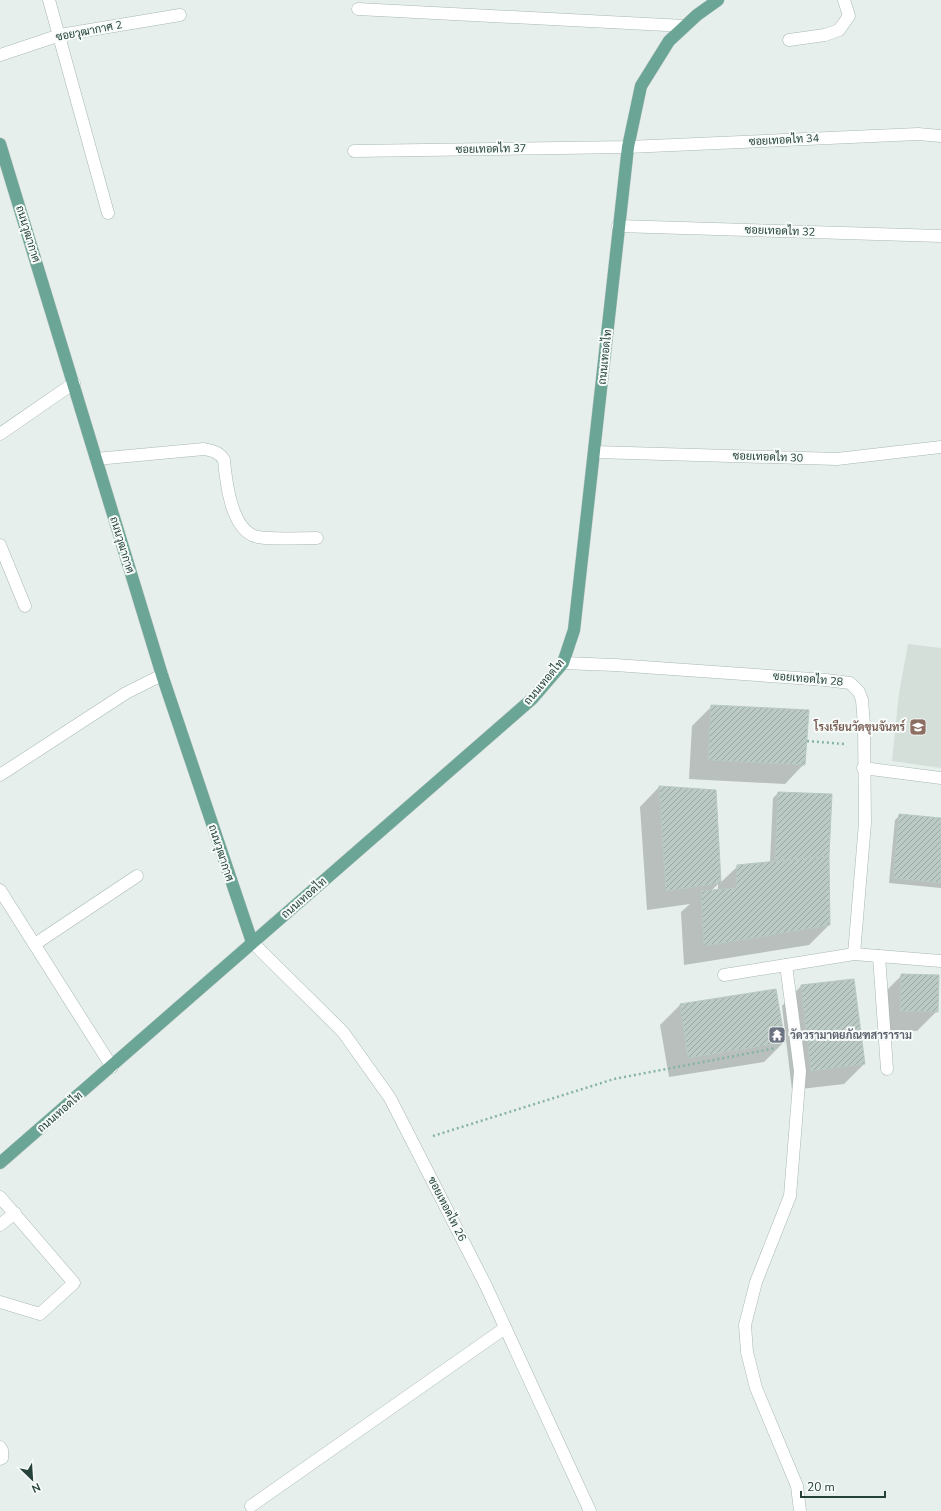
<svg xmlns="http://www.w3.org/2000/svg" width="941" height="1511" viewBox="0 0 941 1511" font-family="'Nunito Sans',Sarabun,sans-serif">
	<defs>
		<pattern id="building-hatch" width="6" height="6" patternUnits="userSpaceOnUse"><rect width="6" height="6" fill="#bbcac4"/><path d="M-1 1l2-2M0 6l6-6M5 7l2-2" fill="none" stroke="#98a6a0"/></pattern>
	</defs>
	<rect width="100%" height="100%" fill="#e6efeb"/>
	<!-- built -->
	<path fill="#d4dfda" d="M 908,644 L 941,648 L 941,768 L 892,761 L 899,693 Z"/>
	<!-- shadow -->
	<g fill="#0003" fill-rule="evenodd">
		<path d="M 712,706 L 804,764 L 785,784 L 689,779 L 692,726 Z"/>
		<path d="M 659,787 L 715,791 L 720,883 L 738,866 L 770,862 L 773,798 L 778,793 L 828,856 L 829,925 L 809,945 L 684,965 L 681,912 L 690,904 L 647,910 L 640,807 ZM 718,884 L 718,891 L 710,892 Z"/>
		<path d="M 900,815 L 941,819 L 941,888 L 889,883 L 895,820 Z"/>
		<path d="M 902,975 L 937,1011 L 917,1031 L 881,1030 L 882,995 Z"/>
		<path d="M 801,986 L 864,1064 L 844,1084 L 792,1090 L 782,1006 Z"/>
		<path d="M 776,990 L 784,1041 L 786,1040 L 764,1062 L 669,1077 L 660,1025 L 680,1005 Z"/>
	</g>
	<!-- building -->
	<g fill="url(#building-hatch)" stroke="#b8c9c2">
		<path d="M 711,705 L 809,710 L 805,765 L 708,760 Z"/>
		<path d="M 659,786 L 716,790 L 721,883 L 666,891 Z"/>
		<path d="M 778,792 L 832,794 L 829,856 L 775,861 Z"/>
		<path d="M 899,814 L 941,818 L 941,883 L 893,878 Z"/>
		<path d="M 829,856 L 830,925 L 704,946 L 701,891 L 736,888 L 737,865 Z"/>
		<path d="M 901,974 L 939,975 L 938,1012 L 900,1011 Z"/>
		<path d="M 854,979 L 865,1064 L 811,1071 L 801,985 Z"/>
		<path d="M 776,989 L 785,1042 L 688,1058 L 680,1004 Z"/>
	</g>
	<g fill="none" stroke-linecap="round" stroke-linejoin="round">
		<!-- minor casing -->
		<g stroke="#a8b8b2" stroke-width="13">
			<g id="minor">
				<path d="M 49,0 L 108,213"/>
				<path d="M 358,9 L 685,26"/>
				<path d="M 789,40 L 825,35 L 839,30 L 849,16 L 844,0"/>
				<path d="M 0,55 L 60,35 L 180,15"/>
				<path d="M 354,151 L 628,147 L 918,134 L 941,136"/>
				<path d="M 618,226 L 941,236"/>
				<path d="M 0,434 L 74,383"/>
				<path d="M 595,452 L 837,459 L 941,447"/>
				<path d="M 96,459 L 204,449 C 213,451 219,452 224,460 C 226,482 231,532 258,537 C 275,540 299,538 317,538"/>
				<path d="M 0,545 L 25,606"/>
				<path d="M 563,663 L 615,665 L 826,680 L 850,683 L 859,692 L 862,700 L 864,725 L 865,823 L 854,954"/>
				<path d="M 863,768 L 941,778"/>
				<path d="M 0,775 L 126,693 L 162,675"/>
				<path d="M 0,890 L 112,1067"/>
				<path d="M 252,942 L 343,1032 L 390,1098 L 486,1286 L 590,1511"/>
				<path d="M 35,944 L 137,876"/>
				<path d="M 879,956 L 887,1069"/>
				<path d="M 786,965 L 800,1071 L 790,1196 L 756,1282 L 745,1325 L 747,1352 L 756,1388 L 797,1486 L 800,1511"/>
				<path d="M 724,975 L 854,954 L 941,961"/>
				<path d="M 0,1197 L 74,1283 L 40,1314 L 0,1302"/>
				<path d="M 0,1225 L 15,1213"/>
				<path d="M 0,1447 L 2,1450 L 2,1458 L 0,1459"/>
				<path d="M 251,1506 L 505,1328"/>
			</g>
		</g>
		<!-- major casing -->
		<g stroke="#c2cac8" stroke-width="13">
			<g id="major">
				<path d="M 0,144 L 162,675 L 252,942"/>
				<path d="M 0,1163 L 532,699 L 563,663 L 574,630 L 628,147 L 641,86 L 669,41 L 697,15 L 718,0"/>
			</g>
		</g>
		<!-- path -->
		<g stroke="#86b3a5" stroke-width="2.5" stroke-dasharray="2 3" stroke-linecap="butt">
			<path d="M 807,741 L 844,744"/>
			<path d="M 433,1136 L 614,1079 L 776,1048"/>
		</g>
		<!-- minor -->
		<use href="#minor" stroke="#fff" stroke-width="12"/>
		<!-- major -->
		<use href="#major" stroke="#6aa596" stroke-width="12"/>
	</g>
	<!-- icons -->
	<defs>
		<g id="school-square" transform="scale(0.9)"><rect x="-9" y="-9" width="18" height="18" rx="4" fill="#8d6e63" stroke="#f7fbf9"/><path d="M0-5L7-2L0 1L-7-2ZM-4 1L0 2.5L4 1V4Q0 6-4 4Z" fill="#fff"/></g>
		<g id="temple-square" transform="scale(0.9)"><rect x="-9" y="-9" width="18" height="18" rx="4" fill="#6b7280" stroke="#f7fbf9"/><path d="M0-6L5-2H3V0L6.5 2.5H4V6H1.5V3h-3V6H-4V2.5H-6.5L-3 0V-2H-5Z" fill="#fff"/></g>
	</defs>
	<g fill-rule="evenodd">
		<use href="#school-square" x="918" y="727"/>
		<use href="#temple-square" x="777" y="1035"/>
	</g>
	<g text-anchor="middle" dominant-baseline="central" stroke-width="4" stroke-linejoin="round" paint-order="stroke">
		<!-- street labels -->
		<g font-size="11" fill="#24423a" stroke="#f7fbf9">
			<text transform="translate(89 31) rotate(-11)">ซอยวุฒากาศ 2</text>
			<text transform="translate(784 140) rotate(-3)">ซอยเทอดไท 34</text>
			<text transform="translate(491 149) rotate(-1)">ซอยเทอดไท 37</text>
			<text transform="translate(780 231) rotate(2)">ซอยเทอดไท 32</text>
			<text transform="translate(28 234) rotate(73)">ถนนวุฒากาศ</text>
			<text transform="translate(605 357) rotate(-84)">ถนนเทอดไท</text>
			<text transform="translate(768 457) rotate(2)">ซอยเทอดไท 30</text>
			<text transform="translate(122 545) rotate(73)">ถนนวุฒากาศ</text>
			<text transform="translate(808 679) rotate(5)">ซอยเทอดไท 28</text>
			<text transform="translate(544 682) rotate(-50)">ถนนเทอดไท</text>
			<text transform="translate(221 853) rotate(72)">ถนนวุฒากาศ</text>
			<text transform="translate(304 898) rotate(-41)">ถนนเทอดไท</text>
			<text transform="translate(60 1112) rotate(-41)">ถนนเทอดไท</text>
			<text transform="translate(447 1209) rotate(63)">ซอยเทอดไท 26</text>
		</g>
		<!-- education labels -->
		<g font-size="11" font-weight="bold" fill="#785e54" stroke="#f7fbf9" text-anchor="end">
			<text x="905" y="727">โรงเรียนวัดขุนจันทร์</text>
		</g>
		<!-- worship labels -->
		<g font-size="11" font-weight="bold" fill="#5b616d" stroke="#f7fbf9" text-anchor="start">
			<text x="790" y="1035">วัดวรามาตยภัณฑสาราราม</text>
		</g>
	</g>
	<!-- north arrow -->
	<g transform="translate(32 1479) rotate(155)" stroke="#f7fbf9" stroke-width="3" paint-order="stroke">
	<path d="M0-3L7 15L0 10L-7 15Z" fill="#24423a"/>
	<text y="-6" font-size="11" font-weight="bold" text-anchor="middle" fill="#24423a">N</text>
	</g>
	<!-- scale -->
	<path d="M801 1491v6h84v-6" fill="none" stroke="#24423a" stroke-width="2"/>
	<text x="807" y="1491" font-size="12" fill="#24423a" stroke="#f7fbf9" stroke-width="3" paint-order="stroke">20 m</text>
</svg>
